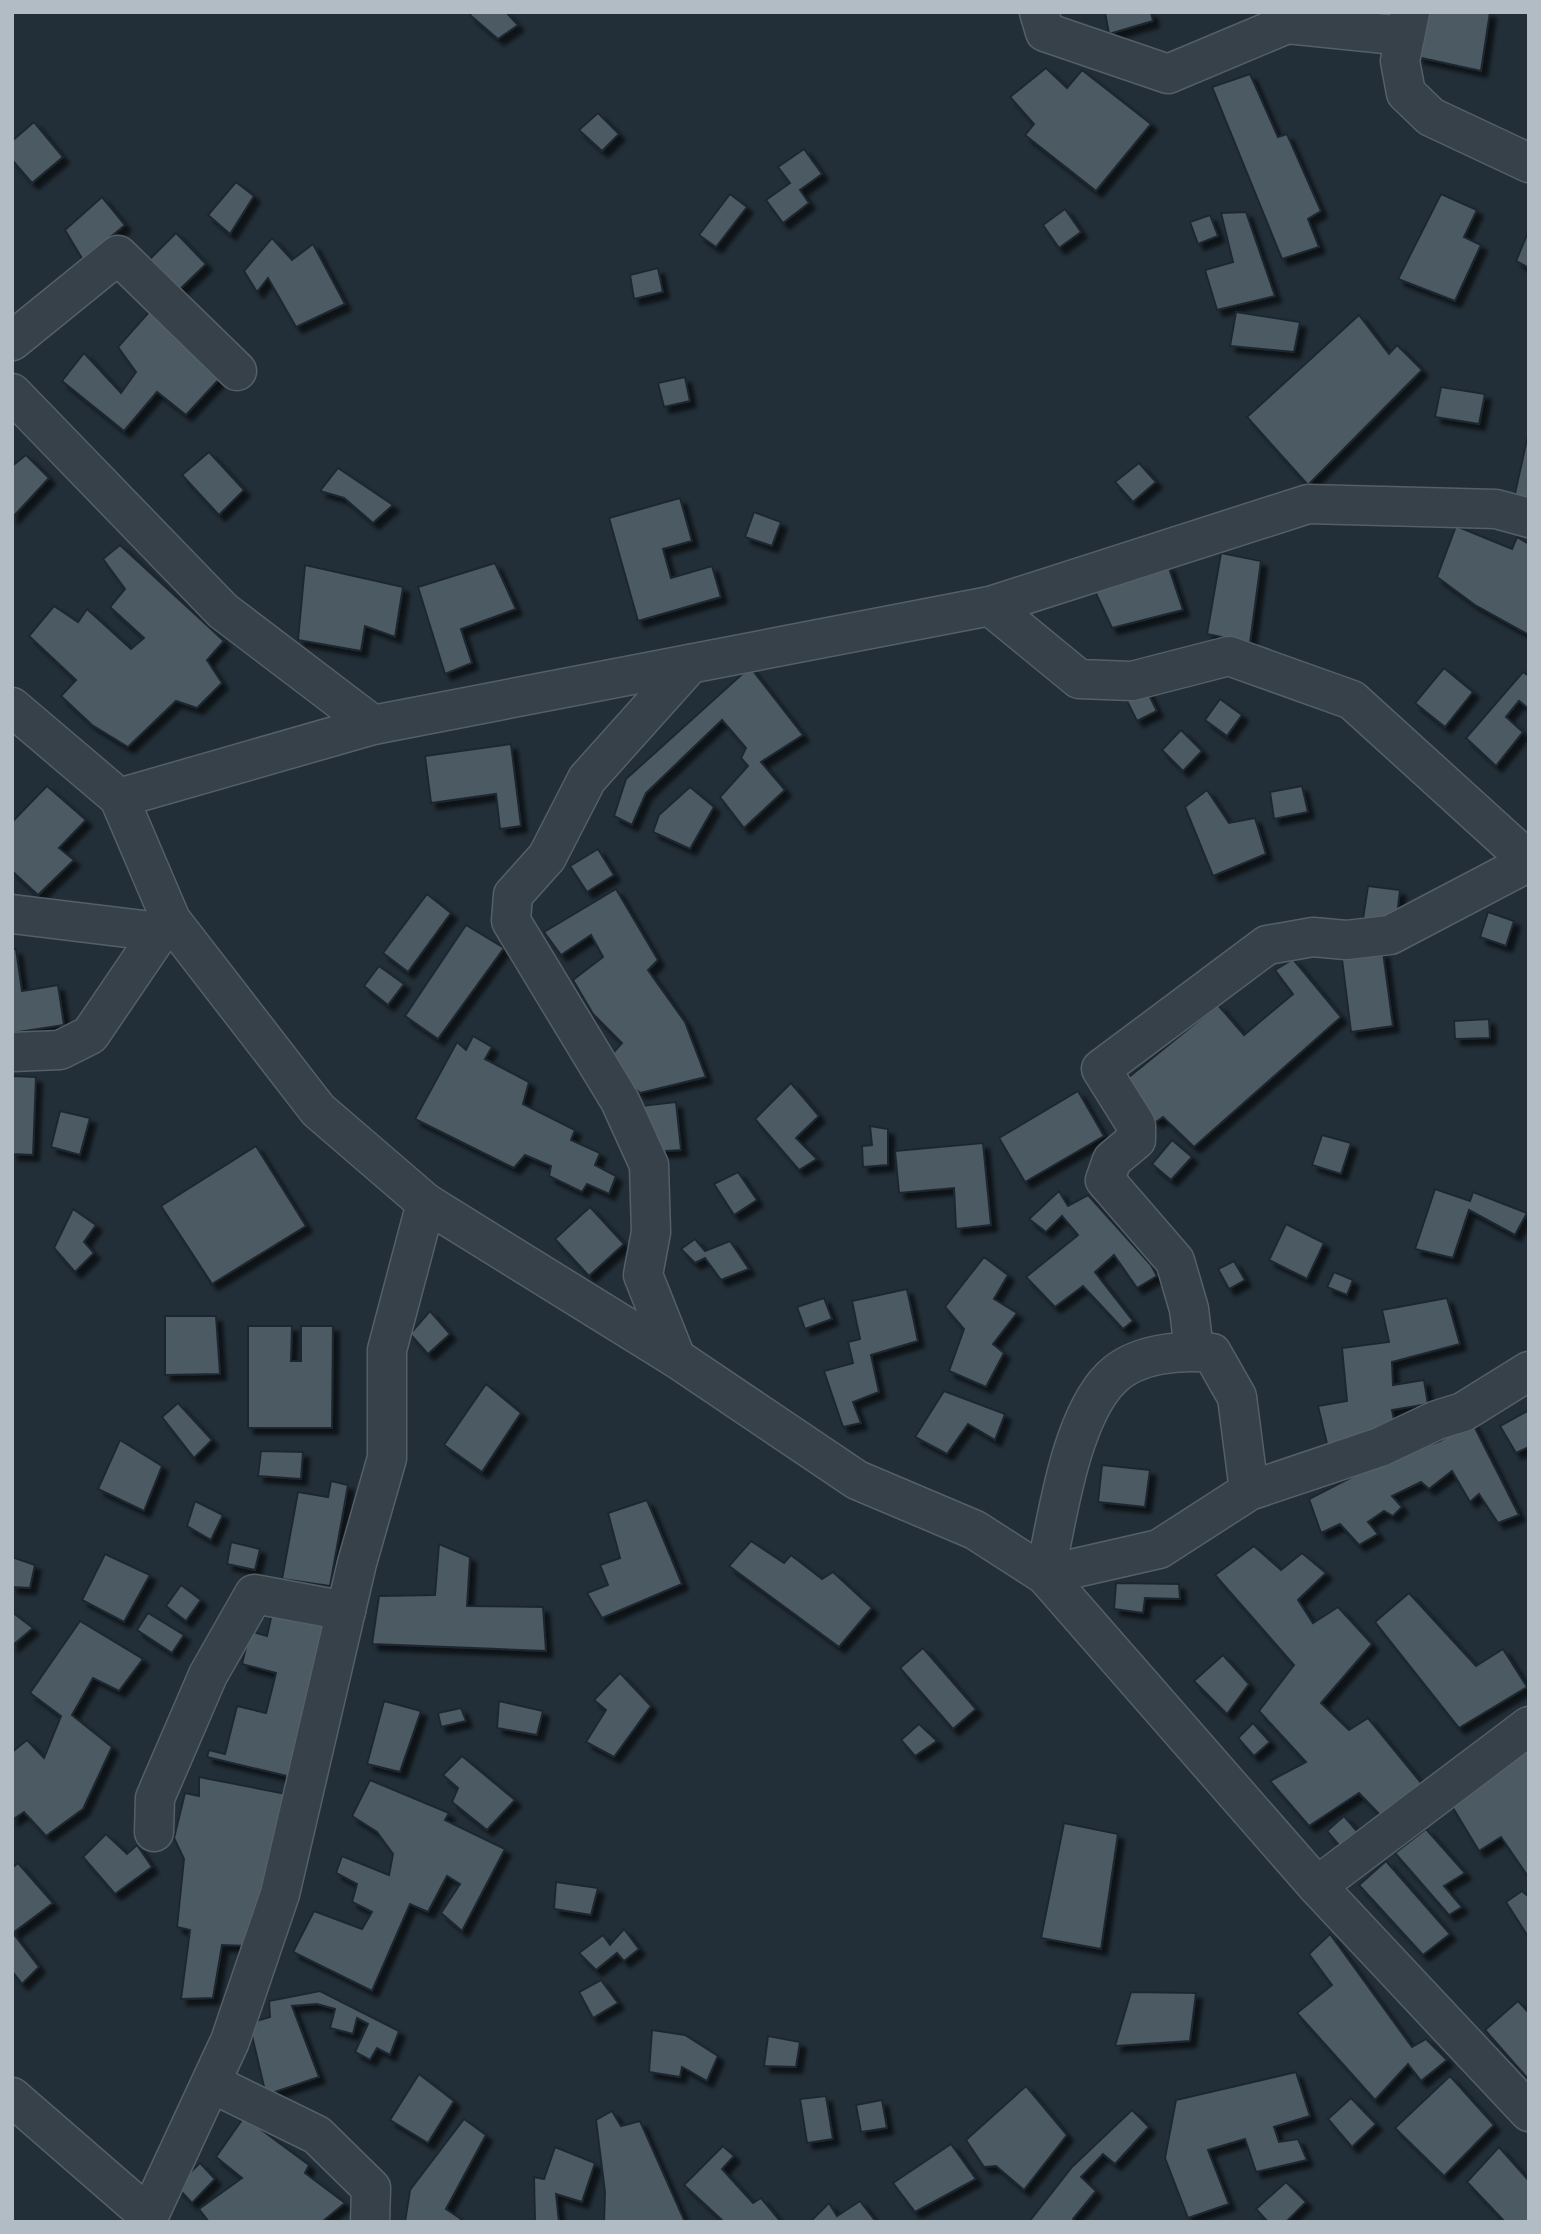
<svg xmlns="http://www.w3.org/2000/svg" width="1541" height="2234" viewBox="0 0 1541 2234" font-family="'DejaVu Sans',sans-serif">
	<defs>
		<filter id="shadow"><feDropShadow dx="6" dy="6" stdDeviation="2" flood-color="#0009"/></filter>
	</defs>
	<rect width="100%" height="100%" fill="#232f38"/>
	<!-- building -->
	<g fill="#4c5a64" stroke="#1e2830" stroke-width="2" filter="url(#shadow)">
		<path d="M 472,12 L 506,12 L 518,25 L 498,39 L 470,15 Z"/>
		<path d="M 1105,12 L 1151,12 L 1153,21 L 1109,34 Z"/>
		<path d="M 1429,12 L 1490,12 L 1481,71 L 1417,57 Z"/>
		<path d="M 1046,68 L 1067,88 L 1082,70 L 1151,124 L 1096,191 L 1025,135 L 1034,124 L 1010,97 Z"/>
		<path d="M 1250,74 L 1278,137 L 1287,134 L 1321,211 L 1308,219 L 1319,247 L 1282,259 L 1212,87 Z"/>
		<path d="M 598,113 L 619,134 L 602,151 L 579,130 Z"/>
		<path d="M 34,122 L 63,157 L 32,183 L 12,160 L 12,141 Z"/>
		<path d="M 804,149 L 822,174 L 800,190 L 809,203 L 783,223 L 766,200 L 790,183 L 778,167 Z"/>
		<path d="M 236,182 L 254,196 L 230,234 L 208,215 Z"/>
		<path d="M 730,194 L 747,207 L 716,247 L 699,235 Z"/>
		<path d="M 1441,194 L 1477,210 L 1464,237 L 1481,245 L 1455,301 L 1398,279 Z"/>
		<path d="M 102,197 L 125,225 L 83,260 L 65,230 Z"/>
		<path d="M 1065,209 L 1081,232 L 1059,248 L 1043,225 Z"/>
		<path d="M 1246,212 L 1275,296 L 1217,310 L 1205,270 L 1233,262 L 1221,213 Z"/>
		<path d="M 1210,215 L 1218,236 L 1198,244 L 1190,222 Z"/>
		<path d="M 1529,230 L 1529,268 L 1516,261 Z"/>
		<path d="M 176,233 L 206,264 L 175,294 L 146,263 Z"/>
		<path d="M 272,238 L 292,260 L 313,244 L 345,304 L 296,327 L 268,278 L 257,292 L 244,271 Z"/>
		<path d="M 658,268 L 663,292 L 634,299 L 630,275 Z"/>
		<path d="M 149,312 L 222,376 L 186,415 L 157,392 L 124,431 L 62,381 L 84,353 L 121,393 L 136,372 L 118,347 Z"/>
		<path d="M 1236,312 L 1300,322 L 1294,352 L 1230,346 Z"/>
		<path d="M 1359,315 L 1389,354 L 1397,345 L 1422,370 L 1308,485 L 1247,417 Z"/>
		<path d="M 685,377 L 690,401 L 664,407 L 658,383 Z"/>
		<path d="M 1441,387 L 1485,394 L 1479,424 L 1435,417 Z"/>
		<path d="M 1529,430 L 1529,501 L 1514,498 Z"/>
		<path d="M 209,452 L 244,490 L 219,515 L 182,475 Z"/>
		<path d="M 26,455 L 49,478 L 12,518 L 12,466 Z"/>
		<path d="M 1139,463 L 1156,482 L 1133,502 L 1115,482 Z"/>
		<path d="M 338,468 L 393,505 L 373,523 L 344,498 L 320,491 Z"/>
		<path d="M 680,498 L 692,541 L 663,549 L 671,578 L 712,566 L 721,597 L 638,621 L 609,518 Z"/>
		<path d="M 754,512 L 781,522 L 772,546 L 745,537 Z"/>
		<path d="M 1456,526 L 1512,549 L 1517,537 L 1529,544 L 1529,635 L 1475,605 L 1437,577 Z"/>
		<path d="M 120,545 L 224,641 L 207,660 L 222,683 L 197,708 L 176,701 L 128,747 L 92,725 L 61,696 L 76,680 L 29,636 L 54,606 L 78,622 L 87,609 L 131,649 L 144,638 L 110,607 L 125,589 L 103,559 Z"/>
		<path d="M 1221,553 L 1261,561 L 1250,643 L 1207,634 Z"/>
		<path d="M 495,563 L 516,609 L 461,629 L 472,663 L 445,674 L 418,587 Z"/>
		<path d="M 305,565 L 403,587 L 395,637 L 365,626 L 361,651 L 298,640 Z"/>
		<path d="M 1168,565 L 1183,610 L 1112,628 L 1094,589 Z"/>
		<path d="M 750,667 L 803,735 L 761,762 L 785,790 L 744,828 L 720,797 L 748,766 L 741,758 L 746,748 L 722,720 L 646,793 L 632,825 L 614,816 L 626,779 Z"/>
		<path d="M 1444,668 L 1473,692 L 1445,727 L 1415,703 Z"/>
		<path d="M 1523,672 L 1529,676 L 1529,709 L 1519,701 L 1506,717 L 1523,732 L 1496,766 L 1466,738 Z"/>
		<path d="M 1146,689 L 1157,711 L 1137,721 L 1126,699 Z"/>
		<path d="M 1220,699 L 1242,715 L 1227,736 L 1205,720 Z"/>
		<path d="M 1181,730 L 1202,751 L 1183,771 L 1162,750 Z"/>
		<path d="M 511,744 L 521,826 L 500,829 L 496,794 L 431,803 L 425,756 Z"/>
		<path d="M 47,786 L 86,820 L 59,848 L 74,860 L 38,895 L 12,871 L 12,822 Z"/>
		<path d="M 1302,786 L 1308,812 L 1274,819 L 1270,792 Z"/>
		<path d="M 690,787 L 714,807 L 690,849 L 653,832 L 659,815 Z"/>
		<path d="M 1207,790 L 1229,823 L 1255,818 L 1266,854 L 1213,876 L 1185,807 Z"/>
		<path d="M 598,849 L 614,875 L 587,892 L 570,866 Z"/>
		<path d="M 1368,886 L 1400,890 L 1396,924 L 1363,919 Z"/>
		<path d="M 616,889 L 658,960 L 648,970 L 685,1022 L 706,1077 L 640,1093 L 604,1063 L 622,1043 L 593,1014 L 573,980 L 603,957 L 591,935 L 561,955 L 544,932 Z"/>
		<path d="M 427,894 L 451,913 L 408,972 L 383,953 Z"/>
		<path d="M 1488,912 L 1514,921 L 1506,946 L 1480,937 Z"/>
		<path d="M 466,925 L 504,948 L 438,1039 L 405,1016 Z"/>
		<path d="M 12,949 L 16,949 L 22,991 L 58,985 L 64,1025 L 12,1033 Z"/>
		<path d="M 1383,952 L 1393,1026 L 1351,1032 L 1342,959 Z"/>
		<path d="M 1293,959 L 1341,1017 L 1194,1147 L 1163,1117 L 1156,1122 L 1119,1085 L 1218,1005 L 1244,1035 L 1293,994 L 1275,970 Z"/>
		<path d="M 379,966 L 404,984 L 388,1005 L 364,986 Z"/>
		<path d="M 1489,1019 L 1490,1038 L 1455,1039 L 1454,1021 Z"/>
		<path d="M 473,1036 L 492,1047 L 485,1059 L 529,1082 L 523,1104 L 575,1130 L 571,1140 L 600,1153 L 595,1165 L 616,1176 L 609,1194 L 587,1184 L 582,1192 L 549,1176 L 551,1166 L 525,1155 L 514,1168 L 415,1119 L 457,1042 L 466,1050 Z"/>
		<path d="M 12,1076 L 36,1077 L 33,1155 L 12,1154 Z"/>
		<path d="M 791,1083 L 819,1116 L 796,1138 L 817,1159 L 799,1170 L 755,1119 Z"/>
		<path d="M 1078,1091 L 1104,1136 L 1025,1182 L 999,1138 Z"/>
		<path d="M 676,1102 L 681,1150 L 653,1152 L 641,1106 Z"/>
		<path d="M 60,1111 L 90,1118 L 80,1155 L 51,1147 Z"/>
		<path d="M 870,1126 L 888,1129 L 888,1165 L 863,1167 L 862,1146 L 872,1145 Z"/>
		<path d="M 1322,1135 L 1351,1143 L 1341,1174 L 1312,1165 Z"/>
		<path d="M 1172,1140 L 1192,1157 L 1171,1180 L 1152,1164 Z"/>
		<path d="M 983,1143 L 991,1225 L 956,1229 L 954,1188 L 899,1193 L 895,1151 Z"/>
		<path d="M 256,1146 L 306,1226 L 212,1284 L 161,1206 Z"/>
		<path d="M 738,1172 L 757,1200 L 734,1215 L 714,1184 Z"/>
		<path d="M 1435,1189 L 1470,1201 L 1473,1192 L 1527,1213 L 1515,1235 L 1469,1210 L 1453,1258 L 1415,1249 Z"/>
		<path d="M 1059,1191 L 1068,1206 L 1088,1195 L 1151,1265 L 1157,1276 L 1137,1288 L 1114,1255 L 1095,1272 L 1133,1321 L 1123,1329 L 1083,1286 L 1055,1307 L 1026,1277 L 1078,1235 L 1062,1216 L 1046,1232 L 1029,1219 Z"/>
		<path d="M 590,1207 L 624,1244 L 589,1276 L 555,1239 Z"/>
		<path d="M 73,1209 L 96,1225 L 84,1242 L 94,1253 L 75,1272 L 54,1248 Z"/>
		<path d="M 1286,1224 L 1324,1243 L 1307,1279 L 1269,1260 Z"/>
		<path d="M 695,1239 L 705,1251 L 730,1241 L 749,1269 L 721,1280 L 705,1258 L 695,1263 L 681,1249 Z"/>
		<path d="M 984,1257 L 1008,1275 L 994,1299 L 1017,1313 L 993,1344 L 1004,1353 L 986,1387 L 949,1371 L 964,1329 L 945,1307 Z"/>
		<path d="M 1234,1261 L 1245,1280 L 1229,1289 L 1218,1269 Z"/>
		<path d="M 1334,1272 L 1353,1280 L 1347,1295 L 1327,1287 Z"/>
		<path d="M 907,1289 L 918,1341 L 871,1355 L 879,1392 L 853,1402 L 861,1423 L 843,1427 L 824,1371 L 853,1363 L 848,1342 L 860,1339 L 852,1301 Z"/>
		<path d="M 824,1298 L 832,1319 L 805,1329 L 797,1307 Z"/>
		<path d="M 1447,1298 L 1460,1344 L 1392,1362 L 1393,1385 L 1424,1380 L 1428,1404 L 1392,1410 L 1397,1434 L 1328,1448 L 1318,1406 L 1347,1401 L 1342,1348 L 1389,1342 L 1382,1310 Z"/>
		<path d="M 430,1311 L 450,1334 L 428,1354 L 410,1334 Z"/>
		<path d="M 165,1316 L 216,1316 L 220,1374 L 165,1375 Z"/>
		<path d="M 248,1326 L 292,1326 L 291,1361 L 301,1361 L 301,1326 L 333,1326 L 332,1428 L 248,1428 Z"/>
		<path d="M 486,1384 L 521,1413 L 482,1472 L 444,1445 Z"/>
		<path d="M 944,1391 L 1005,1414 L 995,1440 L 968,1424 L 947,1454 L 915,1437 Z"/>
		<path d="M 178,1403 L 212,1440 L 194,1458 L 162,1417 Z"/>
		<path d="M 1529,1410 L 1529,1447 L 1516,1453 L 1500,1426 Z"/>
		<path d="M 1471,1420 L 1519,1515 L 1498,1523 L 1479,1494 L 1470,1502 L 1452,1471 L 1429,1489 L 1421,1482 L 1392,1496 L 1402,1507 L 1393,1516 L 1384,1511 L 1368,1522 L 1378,1534 L 1359,1545 L 1340,1524 L 1321,1533 L 1309,1499 L 1383,1461 L 1440,1441 Z"/>
		<path d="M 120,1440 L 162,1466 L 144,1511 L 98,1489 Z"/>
		<path d="M 261,1451 L 303,1452 L 301,1479 L 258,1476 Z"/>
		<path d="M 1102,1465 L 1150,1470 L 1145,1507 L 1098,1502 Z"/>
		<path d="M 331,1481 L 348,1485 L 330,1586 L 282,1579 L 298,1492 L 328,1497 Z"/>
		<path d="M 647,1500 L 682,1584 L 602,1618 L 587,1593 L 608,1585 L 600,1565 L 620,1558 L 608,1513 Z"/>
		<path d="M 195,1501 L 223,1515 L 211,1540 L 187,1526 Z"/>
		<path d="M 751,1541 L 784,1563 L 791,1555 L 822,1579 L 833,1572 L 872,1608 L 839,1647 L 729,1566 Z"/>
		<path d="M 231,1542 L 260,1549 L 255,1570 L 227,1564 Z"/>
		<path d="M 439,1544 L 470,1557 L 467,1606 L 543,1607 L 546,1651 L 372,1644 L 379,1596 L 435,1595 Z"/>
		<path d="M 1254,1546 L 1281,1570 L 1302,1553 L 1326,1573 L 1298,1600 L 1313,1623 L 1338,1607 L 1372,1644 L 1321,1703 L 1349,1730 L 1368,1718 L 1422,1784 L 1381,1816 L 1359,1793 L 1309,1826 L 1270,1781 L 1306,1762 L 1259,1711 L 1294,1665 L 1215,1575 Z"/>
		<path d="M 105,1554 L 150,1575 L 124,1622 L 82,1600 Z"/>
		<path d="M 12,1557 L 35,1565 L 30,1588 L 12,1587 Z"/>
		<path d="M 1116,1583 L 1179,1584 L 1180,1599 L 1145,1598 L 1143,1613 L 1114,1609 Z"/>
		<path d="M 181,1585 L 201,1600 L 186,1621 L 166,1606 Z"/>
		<path d="M 1409,1593 L 1476,1666 L 1503,1649 L 1527,1687 L 1459,1728 L 1375,1622 Z"/>
		<path d="M 274,1604 L 332,1619 L 291,1777 L 207,1757 L 209,1750 L 225,1754 L 237,1706 L 266,1713 L 276,1673 L 242,1664 L 250,1631 L 267,1636 Z"/>
		<path d="M 12,1612 L 33,1628 L 12,1646 Z"/>
		<path d="M 148,1613 L 184,1635 L 172,1653 L 137,1630 Z"/>
		<path d="M 80,1621 L 143,1659 L 119,1691 L 93,1678 L 72,1715 L 112,1747 L 83,1809 L 46,1836 L 24,1812 L 12,1820 L 12,1752 L 27,1740 L 44,1758 L 61,1716 L 30,1693 Z"/>
		<path d="M 923,1648 L 976,1709 L 953,1729 L 900,1668 Z"/>
		<path d="M 1223,1655 L 1249,1684 L 1227,1714 L 1194,1681 Z"/>
		<path d="M 620,1673 L 651,1706 L 614,1757 L 586,1742 L 606,1710 L 594,1700 Z"/>
		<path d="M 384,1701 L 421,1711 L 400,1772 L 367,1764 Z"/>
		<path d="M 499,1701 L 543,1711 L 537,1735 L 497,1728 Z"/>
		<path d="M 461,1708 L 466,1721 L 441,1727 L 438,1713 Z"/>
		<path d="M 1253,1723 L 1270,1742 L 1254,1756 L 1238,1738 Z"/>
		<path d="M 919,1724 L 937,1741 L 915,1756 L 901,1740 Z"/>
		<path d="M 1525,1748 L 1529,1753 L 1529,1878 L 1501,1837 L 1479,1851 L 1450,1803 Z"/>
		<path d="M 462,1756 L 515,1800 L 487,1830 L 452,1802 L 458,1788 L 443,1775 Z"/>
		<path d="M 199,1777 L 286,1794 L 247,1946 L 222,1945 L 213,1998 L 181,1999 L 190,1930 L 177,1927 L 184,1859 L 174,1838 L 185,1793 L 199,1796 Z"/>
		<path d="M 370,1780 L 449,1813 L 445,1820 L 505,1849 L 462,1931 L 441,1913 L 460,1884 L 447,1876 L 428,1912 L 410,1904 L 372,1991 L 293,1952 L 314,1911 L 362,1929 L 372,1912 L 352,1902 L 357,1884 L 336,1873 L 342,1856 L 389,1875 L 393,1854 L 377,1832 L 352,1816 Z"/>
		<path d="M 1344,1816 L 1361,1836 L 1343,1850 L 1327,1831 Z"/>
		<path d="M 1064,1823 L 1118,1834 L 1101,1949 L 1041,1938 Z"/>
		<path d="M 1426,1829 L 1465,1873 L 1444,1886 L 1462,1907 L 1449,1915 L 1395,1853 Z"/>
		<path d="M 106,1834 L 127,1854 L 137,1845 L 152,1867 L 115,1894 L 83,1857 Z"/>
		<path d="M 1386,1861 L 1450,1934 L 1423,1955 L 1359,1885 Z"/>
		<path d="M 18,1863 L 53,1903 L 13,1933 L 39,1967 L 22,1984 L 12,1971 L 12,1868 Z"/>
		<path d="M 556,1882 L 598,1888 L 591,1915 L 554,1909 Z"/>
		<path d="M 1522,1891 L 1529,1897 L 1529,1938 L 1506,1902 Z"/>
		<path d="M 624,1929 L 639,1949 L 624,1961 L 617,1953 L 596,1970 L 579,1953 L 603,1935 L 610,1945 Z"/>
		<path d="M 1330,1934 L 1412,2047 L 1426,2039 L 1447,2060 L 1421,2081 L 1408,2064 L 1375,2100 L 1297,2013 L 1332,1985 L 1309,1954 Z"/>
		<path d="M 601,1980 L 618,2003 L 593,2018 L 579,1992 Z"/>
		<path d="M 320,1991 L 399,2031 L 390,2055 L 377,2048 L 370,2060 L 355,2052 L 368,2024 L 357,2018 L 353,2034 L 330,2028 L 335,2009 L 317,2004 L 292,2006 L 319,2077 L 266,2095 L 249,2023 L 270,2017 L 269,2001 Z"/>
		<path d="M 1131,1992 L 1196,1993 L 1190,2041 L 1115,2046 Z"/>
		<path d="M 1518,2001 L 1529,2013 L 1528,2079 L 1485,2030 Z"/>
		<path d="M 652,2030 L 685,2035 L 718,2056 L 707,2081 L 682,2067 L 680,2077 L 649,2072 Z"/>
		<path d="M 768,2036 L 800,2042 L 796,2067 L 764,2066 Z"/>
		<path d="M 1296,2072 L 1310,2116 L 1274,2127 L 1279,2142 L 1298,2139 L 1307,2160 L 1256,2172 L 1245,2139 L 1208,2150 L 1229,2204 L 1188,2218 L 1165,2158 L 1176,2100 Z"/>
		<path d="M 419,2074 L 454,2101 L 428,2143 L 390,2120 Z"/>
		<path d="M 1450,2076 L 1494,2125 L 1444,2176 L 1395,2128 Z"/>
		<path d="M 1026,2086 L 1067,2135 L 1024,2190 L 996,2166 L 984,2167 L 966,2140 Z"/>
		<path d="M 826,2096 L 833,2139 L 807,2143 L 800,2099 Z"/>
		<path d="M 1351,2098 L 1376,2124 L 1352,2147 L 1328,2119 Z"/>
		<path d="M 882,2100 L 887,2128 L 861,2132 L 856,2105 Z"/>
		<path d="M 1132,2110 L 1149,2127 L 1115,2164 L 1103,2154 L 1081,2177 L 1096,2191 L 1073,2219 L 1076,2222 L 1029,2222 L 1072,2167 Z"/>
		<path d="M 612,2111 L 621,2126 L 640,2121 L 685,2222 L 604,2222 L 605,2192 L 596,2120 Z"/>
		<path d="M 244,2117 L 309,2165 L 305,2173 L 345,2203 L 322,2222 L 209,2222 L 199,2209 L 242,2178 L 216,2157 Z"/>
		<path d="M 464,2119 L 486,2135 L 446,2209 L 461,2219 L 460,2222 L 405,2222 L 410,2190 Z"/>
		<path d="M 951,2144 L 976,2179 L 915,2212 L 893,2183 Z"/>
		<path d="M 723,2146 L 734,2156 L 722,2169 L 753,2203 L 761,2198 L 781,2222 L 724,2222 L 684,2185 Z"/>
		<path d="M 555,2147 L 595,2163 L 582,2202 L 556,2194 L 559,2222 L 535,2222 L 534,2177 L 544,2179 Z"/>
		<path d="M 1499,2147 L 1529,2181 L 1529,2222 L 1505,2222 L 1467,2182 Z"/>
		<path d="M 200,2163 L 215,2179 L 192,2203 L 176,2186 Z"/>
		<path d="M 1286,2182 L 1306,2202 L 1286,2222 L 1268,2222 L 1256,2209 Z"/>
		<path d="M 860,2201 L 876,2222 L 810,2222 L 829,2203 L 837,2216 Z"/>
	</g>
	<g fill="none" stroke-linecap="round" stroke-linejoin="round">
		<!-- minor casing -->
		<g stroke="#555f67" stroke-width="41">
			<g id="minor">
				<path d="M 1039,12 L 1045,32 L 1168,74 L 1287,24 L 1405,36"/>
				<path d="M 1410,12 L 1400,61 L 1406,93 L 1431,117 L 1529,163"/>
				<path d="M 12,341 L 118,255 L 237,371"/>
				<path d="M 12,393 L 223,611 L 373,725"/>
				<path d="M 990,606 L 1079,679 L 1132,681 L 1229,656 L 1352,700 L 1529,861"/>
				<path d="M 12,707 L 119,798 L 171,920 L 318,1110 L 426,1203 L 387,1350 L 387,1458 L 357,1563 L 280,1894 L 230,2041 L 146,2222"/>
				<path d="M 119,798 L 373,725 L 990,606 L 1308,504 L 1496,509 L 1529,518"/>
				<path d="M 12,914 L 160,932"/>
				<path d="M 12,1052 L 60,1050 L 90,1035 L 160,932 L 171,920"/>
				<path d="M 426,1203 L 676,1358 L 857,1480 L 975,1530 L 1045,1575 L 1317,1886 L 1529,2112"/>
				<path d="M 1194,1351 L 1189,1309 L 1175,1261 L 1105,1180 L 1112,1160 L 1136,1140 L 1136,1125 L 1101,1069 L 1267,945 L 1313,937 L 1346,940 L 1390,935 L 1529,862"/>
				<path d="M 676,1358 L 643,1275 L 651,1232 L 649,1165 L 620,1101 L 511,921 L 513,895 L 547,857 L 587,779 L 690,664"/>
				<path d="M 1249,1491 L 1237,1397 L 1212,1353 C 1179,1350 1136,1353 1111,1378 C 1070,1419 1057,1520 1045,1575 L 1159,1549 L 1249,1491 L 1380,1447 L 1437,1420 L 1463,1412 L 1529,1371"/>
				<path d="M 154,1832 L 155,1798 L 208,1675 L 254,1594 L 346,1611"/>
				<path d="M 1317,1886 L 1529,1726"/>
				<path d="M 211,2083 L 317,2135 L 371,2188 L 370,2222"/>
				<path d="M 12,2097 L 149,2216"/>
			</g>
		</g>
		<!-- minor -->
		<use href="#minor" stroke="#374149" stroke-width="38"/>
	</g>
	<!-- border -->
	<rect width="1541" height="2234" fill="none" stroke="#b2bcc5" stroke-width="28"/>
</svg>
